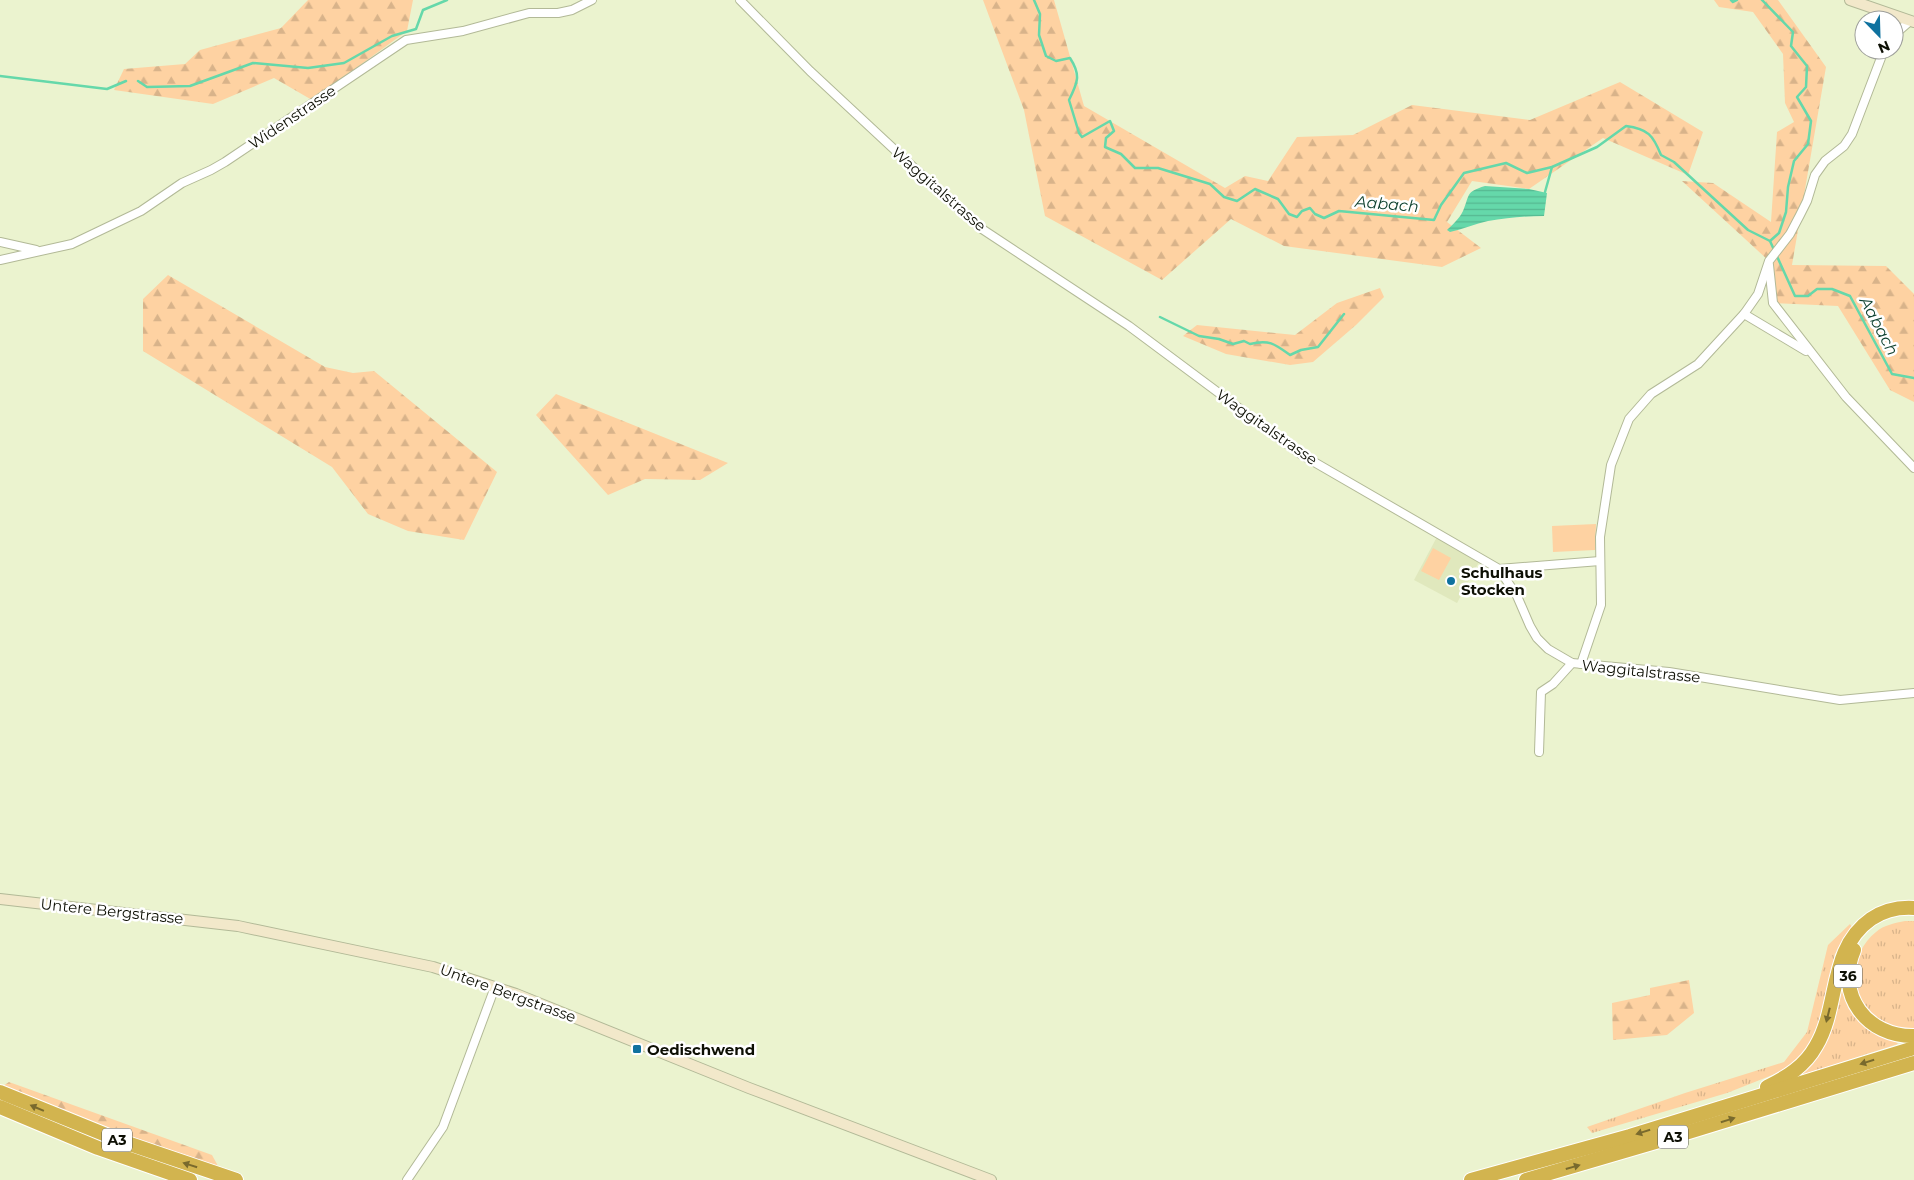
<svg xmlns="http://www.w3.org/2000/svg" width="1914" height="1180" viewBox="0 0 1914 1180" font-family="Montserrat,sans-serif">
	<defs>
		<pattern id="grass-tufts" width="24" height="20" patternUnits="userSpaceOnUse" patternTransform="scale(1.25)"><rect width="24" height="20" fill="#fed2a2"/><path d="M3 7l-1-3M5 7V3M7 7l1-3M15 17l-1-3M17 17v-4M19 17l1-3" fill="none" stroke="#d8b38a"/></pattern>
		<pattern id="forest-firs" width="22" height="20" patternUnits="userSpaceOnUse" patternTransform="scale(1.25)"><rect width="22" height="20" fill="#fed2a2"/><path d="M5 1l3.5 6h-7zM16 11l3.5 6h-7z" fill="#d8b38a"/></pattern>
		<pattern id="water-rules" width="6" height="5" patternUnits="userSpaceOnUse" patternTransform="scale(1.25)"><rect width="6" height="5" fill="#65d8aa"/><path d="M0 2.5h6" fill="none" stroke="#56b891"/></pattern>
	</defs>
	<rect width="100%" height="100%" fill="#ebf3cf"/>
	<!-- built -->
	<path fill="#e0e8bd" d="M 1438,535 L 1480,560 L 1457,603 L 1414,580 Z"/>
	<!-- grass -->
	<g fill="url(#grass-tufts)">
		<path d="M 1905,921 L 1914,921 L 1914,1030 C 1907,1030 1897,1030 1891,1027 C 1884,1024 1873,1018 1868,1012 C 1847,989 1852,951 1876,932 C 1884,925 1895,923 1905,921 Z"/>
		<path d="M 1850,924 L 1853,929 L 1835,954 L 1817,1033 L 1797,1061 L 1785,1070 L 1727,1093 L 1592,1133 L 1587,1127 L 1685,1093 L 1784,1062 L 1807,1032 L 1828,945 Z"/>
		<path d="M 1842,970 L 1845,987 L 1898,1044 L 1795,1077 L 1803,1070 Z"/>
	</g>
	<!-- forest -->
	<g fill="url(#forest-firs)">
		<path d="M 308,0 L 413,0 L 407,31 L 312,100 L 274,78 L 213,104 L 114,90 L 124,69 L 185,64 L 200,50 L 281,28 Z"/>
		<path d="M 983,0 L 1054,0 L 1084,106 L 1225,188 L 1245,176 L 1268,181 L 1297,137 L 1353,135 L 1412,105 L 1530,120 L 1620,82 L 1703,132 L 1688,175 L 1603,138 L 1529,189 L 1472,181 L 1447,222 L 1481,248 L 1442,267 L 1284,246 L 1231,219 L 1162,280 L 1045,216 L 1024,110 Z"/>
		<path d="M 1714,0 L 1778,0 L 1826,67 L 1792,265 L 1886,266 L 1914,294 L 1914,402 L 1890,390 L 1838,306 L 1773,303 L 1769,261 L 1682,181 L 1713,183 L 1771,222 L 1777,132 L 1794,122 L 1785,103 L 1783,54 L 1753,12 L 1719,7 Z"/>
		<path d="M 168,275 L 325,367 L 353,373 L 374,371 L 497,472 L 464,540 L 408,531 L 368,514 L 332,467 L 143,351 L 143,299 Z"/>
		<path d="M 1380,288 L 1384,297 L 1356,325 L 1313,362 L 1290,365 L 1226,354 L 1183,336 L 1197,325 L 1295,335 L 1337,303 Z"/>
		<path d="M 556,394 L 728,463 L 700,480 L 645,479 L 608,495 L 536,415 Z"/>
		<path d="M 1689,980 L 1694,1013 L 1667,1035 L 1613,1040 L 1612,1003 L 1650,995 L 1650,988 Z"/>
		<path d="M 9,1082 L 212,1155 L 218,1166 L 116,1132 L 3,1086 Z"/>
	</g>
	<!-- garden -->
	<g fill="#fed2a2">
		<path d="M 1596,524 L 1595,550 L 1553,552 L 1552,526 Z"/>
		<path d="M 1433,548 L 1451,558 L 1439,580 L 1421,571 Z"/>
	</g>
	<!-- water -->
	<path fill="url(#water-rules)" d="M 1485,186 L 1529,189 L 1547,193 L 1544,216 C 1525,216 1507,218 1488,221 C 1475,224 1463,229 1450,232 L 1447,230 C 1452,225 1460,218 1463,211 C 1470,195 1465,192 1485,186 Z"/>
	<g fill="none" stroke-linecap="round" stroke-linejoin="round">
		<!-- stream -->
		<g stroke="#65d8aa" stroke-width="2.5">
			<path d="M 1034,0 L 1040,14 L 1039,35 L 1046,56 L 1056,61 L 1070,58 C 1081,75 1078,82 1069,100 L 1079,133 L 1082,137 L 1110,121 L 1114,131 L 1106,138 L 1105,147 L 1121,154 L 1135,168 L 1158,168 L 1210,184 L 1224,197 L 1237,201 L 1255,189 L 1278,199 L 1289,214 L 1297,217 L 1302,211 L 1310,208 L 1315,214 L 1324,218 L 1339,211 L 1434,220 L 1441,205 L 1464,173 L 1506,163 L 1527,173 L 1552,167 L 1597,147 L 1626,126 C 1648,129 1653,135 1661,155 L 1674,162 L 1748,230 L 1770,241 L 1795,296 L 1808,296 L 1817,289 L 1832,289 L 1850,296 L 1892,374 L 1914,378"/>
			<path d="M 1731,0 L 1733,2 L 1737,0"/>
			<path d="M 1762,0 L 1793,32 L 1791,46 L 1807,66 L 1806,87 L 1797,97 L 1811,121 L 1808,144 L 1794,161 L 1788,187 L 1786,212 L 1779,233 L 1770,241"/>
			<path d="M 0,76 L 107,89 L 126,81"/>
			<path d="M 138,81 L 147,87 L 190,86 L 253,63 L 308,68 L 344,63 L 392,36 L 416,29 L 423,10 L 447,0"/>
			<path d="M 1545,192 L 1552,167"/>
			<path d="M 1160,317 L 1199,336 L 1219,339 L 1233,344 L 1244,341 L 1250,344 C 1269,339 1275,344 1290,355 L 1301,350 L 1318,347 L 1344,314"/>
		</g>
		<!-- street casing -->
		<g stroke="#b2b997" stroke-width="10">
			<g id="street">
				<path d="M 740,0 L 810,71 L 940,192 L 982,229 L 1129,326 L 1302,455 L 1499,569 L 1517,596 L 1530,626 L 1537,638 L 1548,649 L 1572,663 L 1669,672 L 1840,700 L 1914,693"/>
				<path d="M 1894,35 L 1910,21"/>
				<path d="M 0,242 L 36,250"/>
				<path d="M 0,260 L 72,244 L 141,211 L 182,183 L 211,170 L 225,162 L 406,40 L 463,31 L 529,13 L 558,13 L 572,10 L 592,0"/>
				<path d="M 1769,265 L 1773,303 L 1846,397 L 1914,468"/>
				<path d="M 1744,314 L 1806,351"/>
				<path d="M 1499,569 L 1600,561"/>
				<path d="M 1581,664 L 1601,605 L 1600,537 L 1611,465 L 1629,419 L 1651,394 L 1698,364 L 1744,314 L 1758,294 L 1769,261 L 1790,234 L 1800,215 L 1807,201 L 1815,175 L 1825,161 L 1844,146 L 1852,134 L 1884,50"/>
				<path d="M 1539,752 L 1541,692 L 1553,684 L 1572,663"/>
				<path d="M 407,1180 L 443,1127 L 495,987"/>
			</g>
		</g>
		<!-- secondary casing -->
		<g stroke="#b2b997" stroke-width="12">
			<g id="secondary">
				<path d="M 1850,0 L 1914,22"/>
				<path d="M 0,899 L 238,926 L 433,967 L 516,994 L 749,1088 L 991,1180"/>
			</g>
		</g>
		<!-- highway casing -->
		<g stroke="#fff" stroke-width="16">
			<g id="highway">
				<path d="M 1854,950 C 1835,995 1867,1037 1914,1036"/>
				<path d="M 1767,1087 C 1787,1077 1805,1066 1816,1046 C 1840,1006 1828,949 1871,919 C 1883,911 1899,907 1914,908"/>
				<path d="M 0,1092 L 121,1141 L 236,1180"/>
				<path d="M 0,1107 L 98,1148 L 190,1180"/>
				<path d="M 1471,1180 L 1630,1136 L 1914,1048"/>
				<path d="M 1526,1180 L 1669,1138 L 1914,1063"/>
			</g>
		</g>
		<!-- street -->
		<use href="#street" stroke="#fff" stroke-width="8"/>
		<!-- secondary -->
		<use href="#secondary" stroke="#f2e8ca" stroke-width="10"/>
		<!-- highway -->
		<use href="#highway" stroke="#d2b44f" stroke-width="14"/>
	</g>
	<!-- one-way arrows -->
	<defs><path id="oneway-solid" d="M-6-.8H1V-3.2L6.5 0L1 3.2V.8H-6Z" transform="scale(1.25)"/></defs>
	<g fill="#796a2d">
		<use href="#oneway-solid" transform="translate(1828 1015) rotate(104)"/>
		<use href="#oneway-solid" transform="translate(1867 1062) rotate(163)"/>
		<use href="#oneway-solid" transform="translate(37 1108) rotate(-157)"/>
		<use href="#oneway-solid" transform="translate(1728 1120) rotate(-17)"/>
		<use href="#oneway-solid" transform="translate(1643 1132) rotate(163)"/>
		<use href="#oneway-solid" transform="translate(190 1165) rotate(-162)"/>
		<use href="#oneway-solid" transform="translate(1573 1167) rotate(-16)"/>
	</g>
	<!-- markers -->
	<g fill="#0f729f" stroke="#fff" stroke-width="2">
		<circle cx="1451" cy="581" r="5"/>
		<rect x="632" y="1044" width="10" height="10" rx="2.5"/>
	</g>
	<g text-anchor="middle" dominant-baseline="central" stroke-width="5" stroke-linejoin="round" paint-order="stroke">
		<!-- shield labels -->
		<g fill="#fff" stroke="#56574f" stroke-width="1">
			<rect x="1834" y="964.5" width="28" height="23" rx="4"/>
			<rect x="1658" y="1125.5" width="30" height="23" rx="4"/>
			<rect x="102" y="1128.5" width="30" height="23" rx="4"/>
		</g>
		<g font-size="14" font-weight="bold" fill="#0d0f04">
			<text x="1848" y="976">36</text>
			<text x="1673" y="1137">A3</text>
			<text x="117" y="1140">A3</text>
		</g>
		<!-- street labels -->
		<g font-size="15" fill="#0d0f04" stroke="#fff">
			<text transform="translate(292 117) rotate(-34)">Widenstrasse</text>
			<text transform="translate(939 189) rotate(41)">Waggitalstrasse</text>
			<text transform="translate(1267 427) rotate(35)">Waggitalstrasse</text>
			<text transform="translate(1641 671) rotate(6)">Waggitalstrasse</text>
			<text transform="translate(112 911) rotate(6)">Untere Bergstrasse</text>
			<text transform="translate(508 993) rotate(20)">Untere Bergstrasse</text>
		</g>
		<!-- poi labels -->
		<g font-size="15" font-weight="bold" fill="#0d0f04" stroke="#fff" text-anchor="start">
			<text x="1461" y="572">Schulhaus<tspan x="1461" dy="17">Stocken</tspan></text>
			<text x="647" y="1049">Oedischwend</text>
		</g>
		<!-- water labels -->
		<g font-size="16" font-style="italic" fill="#104230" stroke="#fff">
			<text transform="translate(1387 204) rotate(5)">Aabach</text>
			<text transform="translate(1879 326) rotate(62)">Aabach</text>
		</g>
	</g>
	<!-- north arrow -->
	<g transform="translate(1879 35) rotate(157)"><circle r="24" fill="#ffffff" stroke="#9e9f9b"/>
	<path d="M0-4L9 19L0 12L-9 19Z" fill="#0f729f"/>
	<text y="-8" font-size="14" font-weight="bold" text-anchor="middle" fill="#0d0f04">N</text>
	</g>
</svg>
